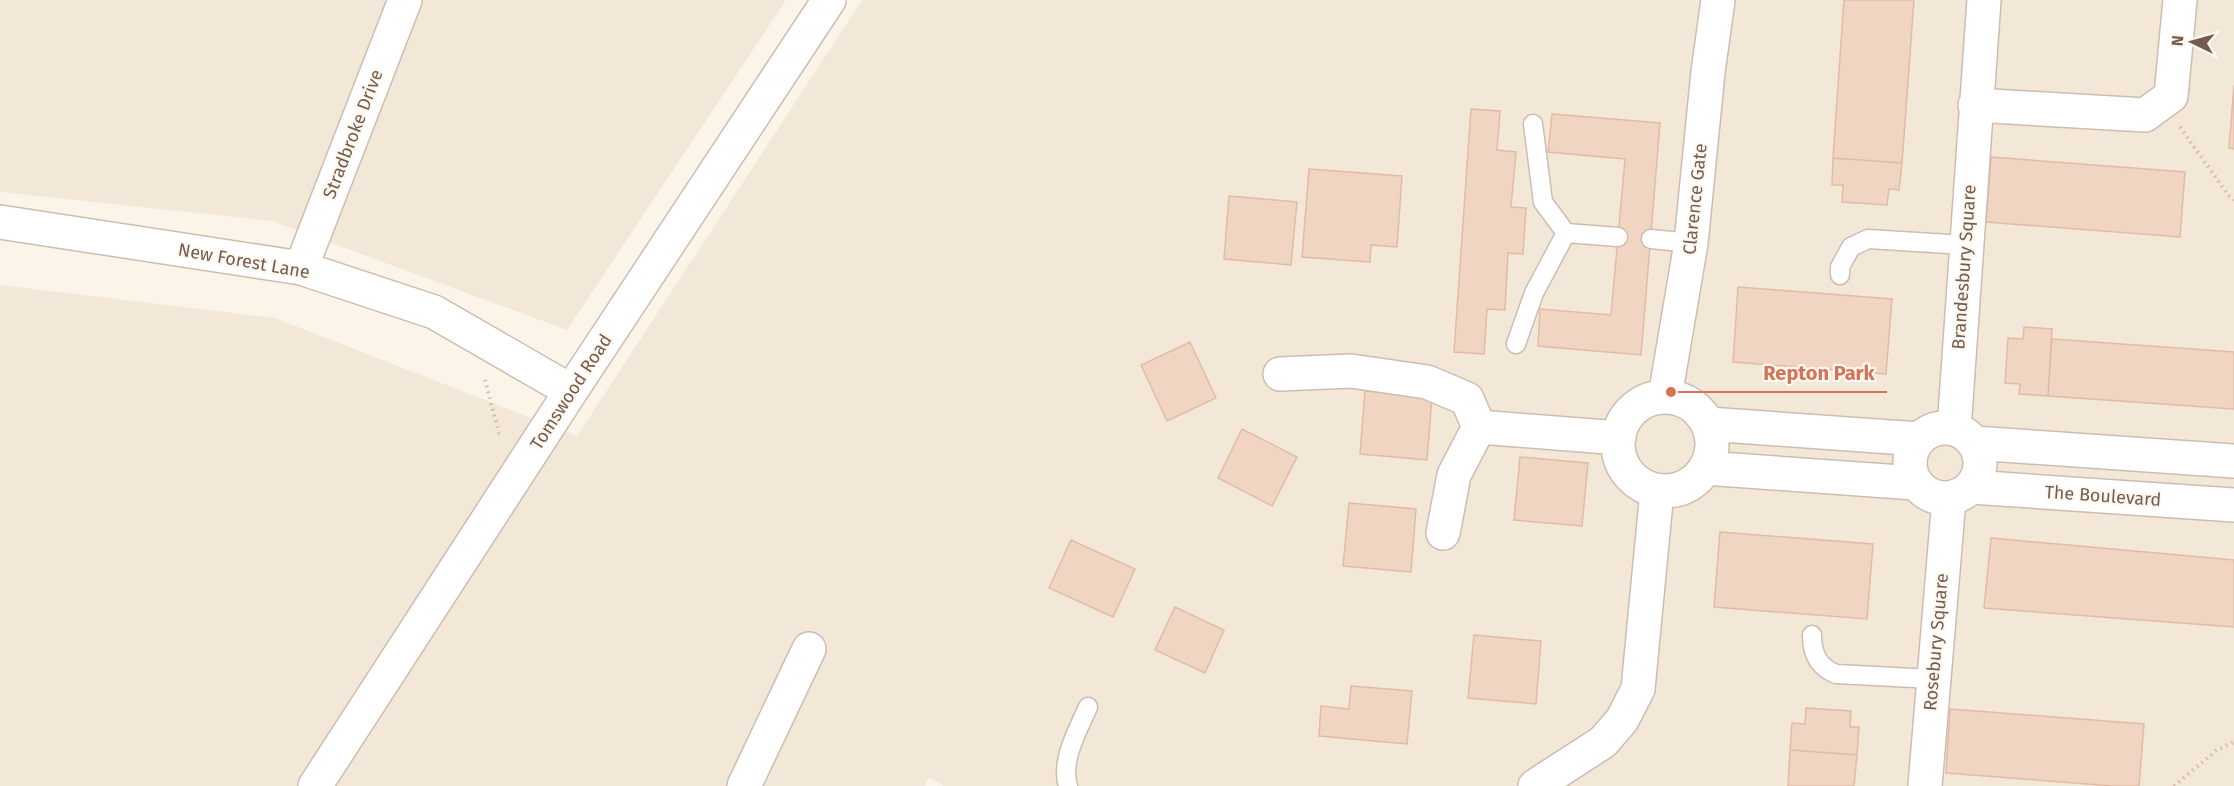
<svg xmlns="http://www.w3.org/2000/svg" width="2234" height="786" viewBox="0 0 2234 786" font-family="'Fira Sans',sans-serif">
<rect width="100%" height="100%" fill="#fbf5e9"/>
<path fill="#f3e7d8" d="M 0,0 L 786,0 L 567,330 L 272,221 L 0,192 Z
M 862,0 L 2234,0 L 2234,786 L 944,786 L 929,777 L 925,786 L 0,786 L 0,285 L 275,318 L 577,436 Z"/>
<path fill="#efd5c2" stroke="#e1bca4" stroke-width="1.5" d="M 1844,0 L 1914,0 L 1902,163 L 1833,158 Z
M 2234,85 L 2234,149 L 2229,148 Z
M 1471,109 L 1500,111 L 1497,150 L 1516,152 L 1511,207 L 1526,208 L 1523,254 L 1508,253 L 1505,310 L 1487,309 L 1484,354 L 1454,352 Z
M 1552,114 L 1660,123 L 1641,355 L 1538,346 L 1540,309 L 1611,315 L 1625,159 L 1548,152 Z
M 1991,157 L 2185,172 L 2180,237 L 1986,222 Z
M 1833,158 L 1902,163 L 1899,190 L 1889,189 L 1887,205 L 1842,202 L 1843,185 L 1832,185 Z
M 1309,169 L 1402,176 L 1397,247 L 1371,245 L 1370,262 L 1302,257 Z
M 1229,196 L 1297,202 L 1291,265 L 1224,259 Z
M 1738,287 L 1892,299 L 1886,374 L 1733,362 Z
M 2024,327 L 2052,329 L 2048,396 L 2019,394 L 2020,384 L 2005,383 L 2008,338 L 2023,339 Z
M 2052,339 L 2234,352 L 2234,409 L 2048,396 Z
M 1190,342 L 1216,398 L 1167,421 L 1141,365 Z
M 1365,391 L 1432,397 L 1427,460 L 1360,454 Z
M 1242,429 L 1297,457 L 1272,506 L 1218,478 Z
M 1520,457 L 1588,463 L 1582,526 L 1514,520 Z
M 1349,503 L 1416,509 L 1411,572 L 1343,566 Z
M 1720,532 L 1873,544 L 1867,619 L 1714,607 Z
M 1991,538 L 2234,560 L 2234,627 L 1984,608 Z
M 1071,540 L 1135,569 L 1113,617 L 1049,588 Z
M 1175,607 L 1224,630 L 1205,673 L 1155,650 Z
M 1474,635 L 1541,641 L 1536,704 L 1468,698 Z
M 1351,686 L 1412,691 L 1407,744 L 1319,736 L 1321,706 L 1349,709 Z
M 1806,708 L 1851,711 L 1850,727 L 1859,727 L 1857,755 L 1790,750 L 1792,723 L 1805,724 Z
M 1950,709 L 2144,724 L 2139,786 L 2113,786 L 1946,773 Z
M 1790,750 L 1857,755 L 1854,786 L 1788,786 Z"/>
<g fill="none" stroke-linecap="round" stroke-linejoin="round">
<g stroke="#cdbdb0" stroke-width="21">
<path id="service" d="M 1566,233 L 1618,237
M 1651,239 L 1691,243
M 1840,275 L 1840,267 L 1851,247 L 1868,239 L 1965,245
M 1516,344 L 1534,293 L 1566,233 L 1543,202 L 1533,124
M 1812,635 C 1812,653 1818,667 1836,674 L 1933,679
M 1068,786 C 1060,761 1078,730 1088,707"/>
</g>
<g stroke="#cdbdb0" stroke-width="36">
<path id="minor" d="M 1975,105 L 2145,115 L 2171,96 L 2180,0
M 301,268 L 405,0
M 1280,374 L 1351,371 L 1427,382 L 1467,399 L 1479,427 L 1454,475 L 1443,533
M1618 444a47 47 0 1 1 94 0a47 47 0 1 1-94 0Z
M 1665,397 L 1691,243 L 1708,72 L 1718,0
M 1708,424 L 1919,439
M 1479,427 L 1619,438
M1910 463a35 35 0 1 1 70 0a35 35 0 1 1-70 0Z
M 1954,429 L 1984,0
M 1974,443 L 2234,461
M 1705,468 L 1915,483
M 1971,487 L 2234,505
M 744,786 L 809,649
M 1535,786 L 1603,742 L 1622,720 L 1638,689 L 1657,491
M 1925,786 L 1949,499"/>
</g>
<g stroke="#cdbdb0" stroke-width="36">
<path id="tertiary" d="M 0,222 L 301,268 L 434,312 L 571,391
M 315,786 L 571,391 L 829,0"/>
</g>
<path stroke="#d5b8a5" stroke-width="4" stroke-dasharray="1.5 4.5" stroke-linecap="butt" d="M 2180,127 L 2228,195 L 2234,200
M 485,380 L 499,433 L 502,435
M 2174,786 L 2217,750 L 2234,742"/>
<use href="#service" stroke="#fff" stroke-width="18"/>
<use href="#minor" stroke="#fff" stroke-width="33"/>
<use href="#tertiary" stroke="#fff" stroke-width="33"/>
</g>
<g text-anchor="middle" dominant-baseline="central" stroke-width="4.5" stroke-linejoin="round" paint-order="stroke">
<g font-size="18" fill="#755c4e" stroke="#fef9f0">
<text transform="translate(353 134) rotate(-69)">Stradbroke Drive</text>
<text transform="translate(1695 199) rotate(-84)">Clarence Gate</text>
<text transform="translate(244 261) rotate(10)">New Forest Lane</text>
<text transform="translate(1964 267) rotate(-86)">Brandesbury Square</text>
<text transform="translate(571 392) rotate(-57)">Tomswood Road</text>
<text transform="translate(2103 496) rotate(4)">The Boulevard</text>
<text transform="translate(1936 642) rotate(-85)">Rosebury Square</text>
</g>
</g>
<path fill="none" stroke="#d47355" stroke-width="2" d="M1671 392L1752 392H1887"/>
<circle fill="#d47355" stroke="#fef9f0" stroke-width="2" cx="1671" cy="392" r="6"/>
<g font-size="20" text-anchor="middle" font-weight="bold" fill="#d47355" stroke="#fef9f0" stroke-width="4.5" stroke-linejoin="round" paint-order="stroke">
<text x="1819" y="380">Repton Park</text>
</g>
<g transform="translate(2192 42) rotate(275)" stroke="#fef9f0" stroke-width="4.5" paint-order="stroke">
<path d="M0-4.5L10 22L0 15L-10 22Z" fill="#755c4e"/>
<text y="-9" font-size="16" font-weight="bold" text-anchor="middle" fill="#755c4e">N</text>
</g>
</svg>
